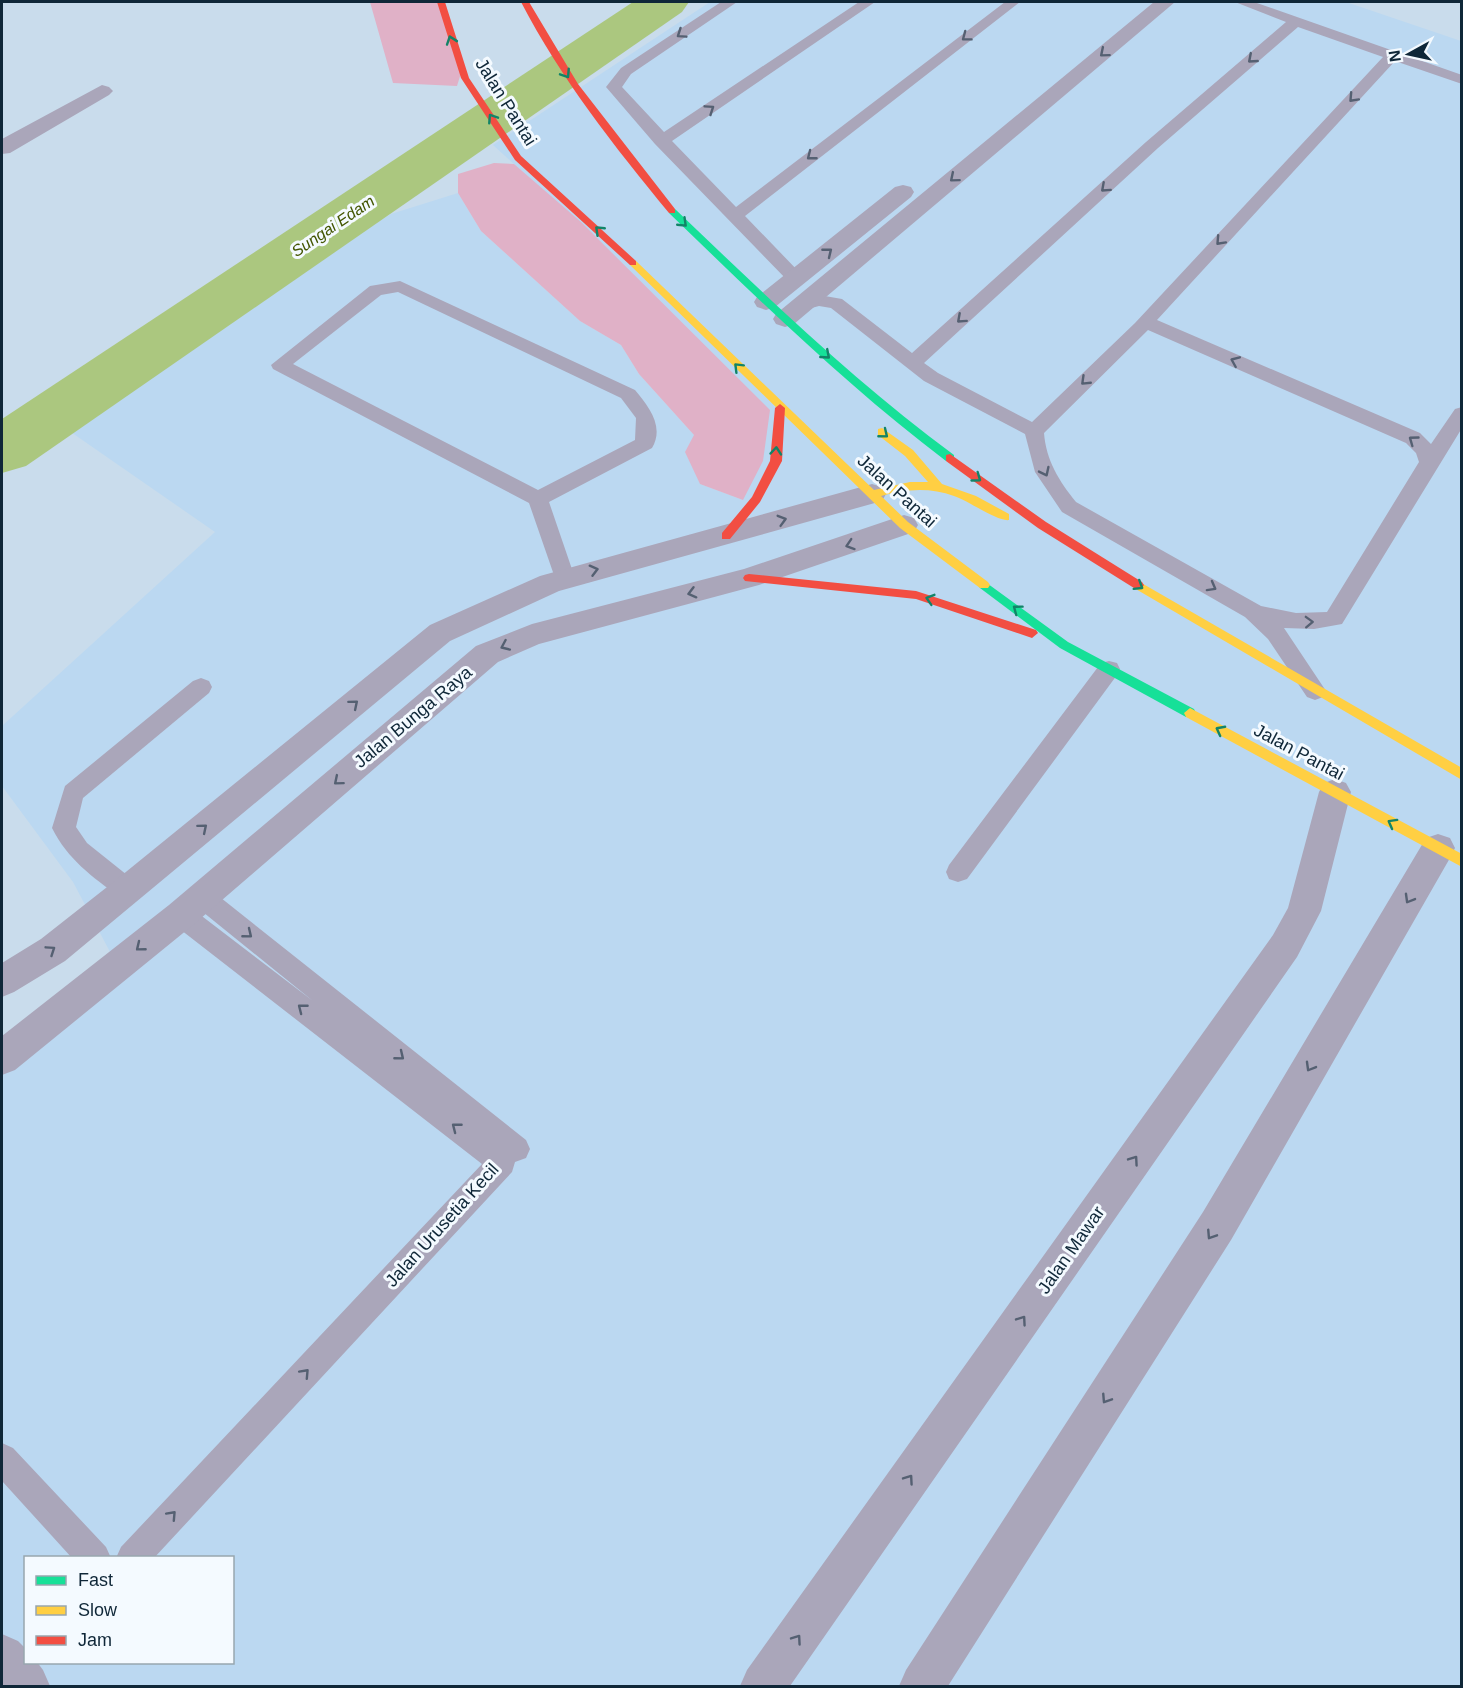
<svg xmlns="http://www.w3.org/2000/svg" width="1463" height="1688" viewBox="0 0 1463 1688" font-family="Arial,sans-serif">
<rect width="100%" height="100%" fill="#c9dcec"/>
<path fill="#bbd8f1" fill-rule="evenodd" d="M 710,2 L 1346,2 L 1461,41 L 1461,1686 L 2,1686 L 2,1053 L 118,967 L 73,882 L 2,786 L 2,726 L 215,532 L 65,428 L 155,357 L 391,214 L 458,193 L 481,231 L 580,321 L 621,345 L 639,374 L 694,435 L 700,484 L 743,500 L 514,164 L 493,145 ZM 26,1558 L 232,1558 L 232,1662 L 26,1662 Z"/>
<path fill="#e0b1c7" d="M 370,2 L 440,2 L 461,73 L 457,86 L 393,83 Z
M 494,163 L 514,164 L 581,222 L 770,410 L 763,461 L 743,500 L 700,484 L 685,452 L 694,435 L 639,374 L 621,345 L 580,321 L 481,231 L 458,193 L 458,174 Z"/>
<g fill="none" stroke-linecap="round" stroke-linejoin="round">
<path fill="#abc77f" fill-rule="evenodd" d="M 633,2 L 689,2 L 682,12 L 26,466 L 2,473 L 2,419 Z"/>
<path fill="#aaa6ba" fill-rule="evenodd" d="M 721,2 L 737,2 L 631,74 L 622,87 L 664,132 L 859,2 L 875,2 L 672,141 L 736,207 L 1005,2 L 1020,2 L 745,216 L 801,274 L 804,278 L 795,283 L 789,282 L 655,144 L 606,87 L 621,68 Z
M 1235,2 L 1254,2 L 1462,75 L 1462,84 L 1395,61 L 1157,320 L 1420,433 L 1431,444 L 1455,409 L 1462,407 L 1462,428 L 1342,624 L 1314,629 L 1284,628 L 1326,691 L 1323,697 L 1315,700 L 1307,697 L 1268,639 L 1245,617 L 1062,512 L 1035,472 L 1025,434 L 924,381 L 831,308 L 819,306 L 804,310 L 795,304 L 798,300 L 819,295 L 842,299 L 912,353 L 1146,142 L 1286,22 ZM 1298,27 L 1383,57 L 1135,323 L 1032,422 L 938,373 L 924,363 L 1158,148 ZM 1148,330 L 1406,443 L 1416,453 L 1419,462 L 1327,612 L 1296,613 L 1261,606 L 1076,502 C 1059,481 1046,460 1044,433 Z
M 400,281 L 635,390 C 648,406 665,426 652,448 L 549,502 L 575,578 L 572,583 L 565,586 L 558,583 L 555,578 L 529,503 L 273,369 L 271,365 L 370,286 ZM 398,292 L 621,398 L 636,418 L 635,440 L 538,490 L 293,364 L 381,295 Z
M 1109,661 L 1117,663 L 1120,669 L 1117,675 L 967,879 L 958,882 L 949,879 L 946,872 L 949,865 L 1101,663 Z
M 201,678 L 209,681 L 212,687 L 209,693 L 83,798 L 76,827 L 87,843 L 137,883 L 140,890 L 137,897 L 128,901 L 119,897 C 92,876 68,860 52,828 L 65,786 L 193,681 Z
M 202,886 L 211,890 L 526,1140 L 530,1149 L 526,1158 L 515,1162 L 512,1172 L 154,1558 L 116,1558 L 121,1547 L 482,1164 L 172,923 L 169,915 L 172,907 L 181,904 L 190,907 L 313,1001 L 193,904 L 190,897 L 193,890 Z
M 2,1443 L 13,1448 L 106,1547 L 111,1558 L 72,1558 L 2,1481 Z"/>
<path fill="#aaa6ba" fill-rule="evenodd" d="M 1154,2 L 1175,2 L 794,324 L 785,327 L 776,324 L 773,319 L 776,314 Z
M 102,85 L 109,87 L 113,91 L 109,95 L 10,153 L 2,154 L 2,139 Z
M 903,185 L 911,187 L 914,192 L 911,197 L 775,307 L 766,310 L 757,307 L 754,302 L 757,297 L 895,187 Z
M 872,484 L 882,487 L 886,494 L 882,501 L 559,591 L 450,641 L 65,961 L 14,992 L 2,997 L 2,963 L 41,939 L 116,880 L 430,625 L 540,576 Z
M 904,515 L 914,518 L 918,525 L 914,532 L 759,585 L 539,644 L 498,662 L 193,925 L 15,1070 L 2,1075 L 2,1036 L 169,905 L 476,646 L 532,624 L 744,569 Z
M 1335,779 L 1346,783 L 1351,792 L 1321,911 L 1297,957 L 790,1686 L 740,1686 L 747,1670 L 1273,935 L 1288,908 L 1319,792 L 1324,783 Z
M 1438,834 L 1450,838 L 1455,848 L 1450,858 L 1231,1240 L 948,1686 L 899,1686 L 906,1670 L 1203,1212 L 1426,838 Z
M 2,1634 L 18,1641 L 26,1649 L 26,1662 L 37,1662 L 43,1670 L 50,1686 L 2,1686 Z"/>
<path fill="#16e098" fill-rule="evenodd" d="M 669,209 L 675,209 C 765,295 854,381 954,455 L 954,461 L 946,461 C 847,386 758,299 669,213 Z
M 984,581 L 1068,642 L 1194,709 L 1196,713 L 1194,717 L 1186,717 L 1060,648 L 980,588 L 978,585 Z"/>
<path fill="#ffcf43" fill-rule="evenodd" d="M 633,260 L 636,261 L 874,490 L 910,482 L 928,482 L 905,456 L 878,435 L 878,429 L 882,428 L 913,450 L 942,484 L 976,496 L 1009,514 L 1009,520 C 998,522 967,500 954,496 C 930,487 905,489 881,496 L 908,522 L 988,582 L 990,585 L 988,588 L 980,588 L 900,528 L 630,265 L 630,261 Z
M 1138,581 L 1462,768 L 1462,780 L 1134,588 L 1132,585 Z
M 1190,708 L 1462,854 L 1462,867 L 1186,717 L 1184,713 Z"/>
<path fill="#f24e42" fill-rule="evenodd" d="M 437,2 L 445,2 L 469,78 L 521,156 L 636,261 L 636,265 L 630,265 L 515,160 L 461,78 Z
M 521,2 L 529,2 L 578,84 L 675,209 L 675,213 L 669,213 C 614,146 561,79 521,2 Z
M 780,404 L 785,408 L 782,461 L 760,502 L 730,539 L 722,539 L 722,533 L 752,497 L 770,461 L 775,408 Z
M 950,454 L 1046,522 L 1142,582 L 1144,585 L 1142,588 L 1134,588 L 1038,528 L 946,461 L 946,455 Z
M 749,574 L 916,591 L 1036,630 L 1038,633 L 1032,638 L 916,599 L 745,581 L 743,578 L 745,575 Z"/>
</g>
<defs><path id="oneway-chevron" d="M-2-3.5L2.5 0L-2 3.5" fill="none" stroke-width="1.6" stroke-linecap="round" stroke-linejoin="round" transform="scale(1.5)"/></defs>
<g stroke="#556072">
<use href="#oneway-chevron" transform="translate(681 34) rotate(146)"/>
<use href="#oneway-chevron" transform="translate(966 37) rotate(143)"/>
<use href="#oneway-chevron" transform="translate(1104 53) rotate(140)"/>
<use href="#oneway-chevron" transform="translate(1252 59) rotate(139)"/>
<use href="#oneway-chevron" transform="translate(1353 98) rotate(133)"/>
<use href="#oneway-chevron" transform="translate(710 109) rotate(-34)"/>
<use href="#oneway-chevron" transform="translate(811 156) rotate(142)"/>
<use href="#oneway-chevron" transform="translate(954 178) rotate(140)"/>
<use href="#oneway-chevron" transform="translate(1105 188) rotate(138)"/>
<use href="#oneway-chevron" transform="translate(1220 241) rotate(133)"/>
<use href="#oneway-chevron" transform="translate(828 252) rotate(-39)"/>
<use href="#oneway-chevron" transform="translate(961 319) rotate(138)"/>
<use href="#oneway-chevron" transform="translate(1235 361) rotate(-157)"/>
<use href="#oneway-chevron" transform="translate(1085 381) rotate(136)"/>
<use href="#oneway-chevron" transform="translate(1413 440) rotate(-144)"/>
<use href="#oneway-chevron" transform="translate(1045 472) rotate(64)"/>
<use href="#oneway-chevron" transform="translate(782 520) rotate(-16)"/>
<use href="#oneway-chevron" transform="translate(850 545) rotate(162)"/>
<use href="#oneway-chevron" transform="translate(594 570) rotate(-15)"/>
<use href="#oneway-chevron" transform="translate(1212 587) rotate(29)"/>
<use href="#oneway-chevron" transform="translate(692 593) rotate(165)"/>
<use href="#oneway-chevron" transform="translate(1309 622) rotate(-2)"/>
<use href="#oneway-chevron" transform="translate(505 646) rotate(156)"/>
<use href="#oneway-chevron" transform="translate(354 704) rotate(-40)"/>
<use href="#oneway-chevron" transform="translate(338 781) rotate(140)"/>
<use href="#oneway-chevron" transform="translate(203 828) rotate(-40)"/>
<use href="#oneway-chevron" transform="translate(1409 899) rotate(120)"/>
<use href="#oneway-chevron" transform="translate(248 934) rotate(39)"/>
<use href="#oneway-chevron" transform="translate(140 947) rotate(141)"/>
<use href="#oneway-chevron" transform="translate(51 950) rotate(-34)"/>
<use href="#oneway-chevron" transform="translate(302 1008) rotate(-142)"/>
<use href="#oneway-chevron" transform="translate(400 1056) rotate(39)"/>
<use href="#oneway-chevron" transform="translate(1310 1067) rotate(120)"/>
<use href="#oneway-chevron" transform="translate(456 1127) rotate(-142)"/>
<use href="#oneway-chevron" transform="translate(1134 1160) rotate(-55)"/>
<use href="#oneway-chevron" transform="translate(1211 1235) rotate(123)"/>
<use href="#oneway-chevron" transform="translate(1022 1320) rotate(-55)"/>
<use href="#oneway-chevron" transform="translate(305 1373) rotate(-47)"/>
<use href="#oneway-chevron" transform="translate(1106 1399) rotate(123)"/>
<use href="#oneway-chevron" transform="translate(909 1479) rotate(-55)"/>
<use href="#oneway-chevron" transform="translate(172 1515) rotate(-47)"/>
<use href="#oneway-chevron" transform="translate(797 1639) rotate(-55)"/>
</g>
<g stroke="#128468">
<use href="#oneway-chevron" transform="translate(451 40) rotate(-109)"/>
<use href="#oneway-chevron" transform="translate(566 74) rotate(57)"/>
<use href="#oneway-chevron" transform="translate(492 118) rotate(-123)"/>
<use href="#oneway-chevron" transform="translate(683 223) rotate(44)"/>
<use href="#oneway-chevron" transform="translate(599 230) rotate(-136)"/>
<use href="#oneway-chevron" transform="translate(826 355) rotate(41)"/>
<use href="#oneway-chevron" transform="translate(738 367) rotate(-135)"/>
<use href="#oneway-chevron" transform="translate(884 434) rotate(39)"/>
<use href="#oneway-chevron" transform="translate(776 451) rotate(-85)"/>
<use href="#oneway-chevron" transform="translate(977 478) rotate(36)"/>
<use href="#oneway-chevron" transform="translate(1139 586) rotate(32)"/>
<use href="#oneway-chevron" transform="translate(930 599) rotate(-163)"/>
<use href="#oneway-chevron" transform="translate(1017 609) rotate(-143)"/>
<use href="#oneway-chevron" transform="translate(1220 730) rotate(-152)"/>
<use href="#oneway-chevron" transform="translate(1392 823) rotate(-151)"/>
</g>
<g text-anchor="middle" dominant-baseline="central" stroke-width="6" stroke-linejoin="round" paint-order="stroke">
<g font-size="16" font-style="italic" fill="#435602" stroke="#f4faff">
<text transform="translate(333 226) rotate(-34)">Sungai Edam</text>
</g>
<g font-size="18" fill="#0f2738" stroke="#f4faff">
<text transform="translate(506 102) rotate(58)">Jalan Pantai</text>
<text transform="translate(897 491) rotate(42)">Jalan Pantai</text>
<text transform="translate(413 717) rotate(-40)">Jalan Bunga Raya</text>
<text transform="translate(1299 752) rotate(28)">Jalan Pantai</text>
<text transform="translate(442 1225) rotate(-48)">Jalan Urusetia Kecil</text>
<text transform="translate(1071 1250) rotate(-55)">Jalan Mawar</text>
</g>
</g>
<rect width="1463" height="1688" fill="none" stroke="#0f2738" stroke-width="6"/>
<rect x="24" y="1556" width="210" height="108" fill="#f4faff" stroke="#98a6af" stroke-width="1.5"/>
<rect x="36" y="1576" width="30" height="9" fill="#16e098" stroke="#98a6af" stroke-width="1.5"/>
<text x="78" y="1586" font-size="18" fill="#0f2738">Fast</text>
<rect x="36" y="1606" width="30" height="9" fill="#ffcf43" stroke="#98a6af" stroke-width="1.5"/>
<text x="78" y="1616" font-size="18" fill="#0f2738">Slow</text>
<rect x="36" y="1636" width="30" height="9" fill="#f24e42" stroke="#98a6af" stroke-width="1.5"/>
<text x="78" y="1646" font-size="18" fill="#0f2738">Jam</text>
<g transform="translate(1409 54) rotate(262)" stroke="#f4faff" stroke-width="4.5" paint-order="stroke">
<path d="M0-4.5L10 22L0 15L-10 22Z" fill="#0f2738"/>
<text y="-9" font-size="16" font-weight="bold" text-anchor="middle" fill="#0f2738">N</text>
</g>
</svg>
